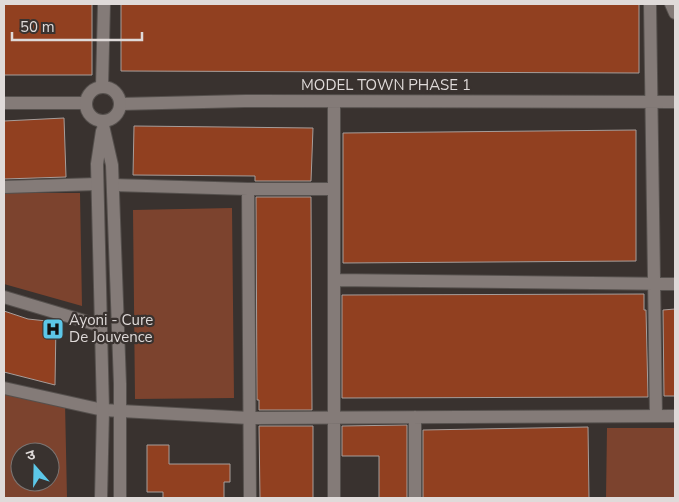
<svg xmlns="http://www.w3.org/2000/svg" width="679" height="502" viewBox="0 0 679 502" font-family="'Nunito Sans','Noto Sans Devanagari',sans-serif">
<rect width="100%" height="100%" fill="#39322f"/>
<path fill="#7c432e" fill-rule="evenodd" d="M 4,193 L 80,193 L 82,306 L 4,284 Z
M 232,208 L 234,398 L 135,399 L 133,210 Z
M 4,392 L 65,403 L 67,498 L 4,498 ZM 20,452 L 50,452 L 50,482 L 20,482 Z
M 607,428 L 675,428 L 675,498 L 606,498 Z"/>
<path fill="#914020" stroke="#a69d9a" d="M 4,4 L 92,4 L 92,75 L 4,75 Z
M 121,4 L 639,4 L 639,73 L 121,71 Z
M 64,118 L 66,177 L 4,179 L 4,121 Z
M 134,126 L 313,128 L 311,181 L 255,181 L 255,176 L 133,175 Z
M 636,130 L 636,261 L 343,263 L 343,133 Z
M 256,197 L 311,197 L 312,410 L 259,410 L 259,400 L 257,400 Z
M 644,294 L 644,310 L 646,310 L 648,397 L 342,398 L 342,295 Z
M 675,309 L 675,396 L 664,396 L 663,310 Z
M 4,311 L 28,319 L 56,322 L 55,385 L 4,372 Z
M 407,425 L 407,498 L 379,498 L 379,456 L 342,456 L 342,426 Z
M 259,426 L 313,426 L 313,498 L 260,498 Z
M 588,427 L 589,498 L 423,498 L 423,430 Z
M 147,445 L 169,445 L 169,464 L 230,464 L 230,482 L 224,482 L 224,498 L 163,498 L 163,492 L 147,492 Z"/>
<g fill="none" stroke-linecap="round" stroke-linejoin="round">
<g stroke="#55504d" stroke-width="14">
<path id="street" d="M 650,4 L 656,416
M 671,4 L 675,13
M 334,102 L 334,498
M 4,103 L 85,103
M 120,104 L 245,101 L 675,102
M 113,185 L 248,189 L 334,189
M 4,187 L 97,184
M 248,189 L 250,498
M 334,280 L 675,284
M 4,297 L 101,326
M 4,388 L 103,410 L 249,418 L 675,416
M 415,498 L 415,417"/>
</g>
<g stroke="#55504d" stroke-width="14">
<path id="secondary" d="M 102,87 L 104,4
M86 104a17 17 0 1 1 34 0a17 17 0 1 1-34 0Z
M 102,121 L 112,165 L 120,384 L 120,498
M 101,498 L 103,410 L 97,164 L 102,131"/>
</g>
<use href="#street" stroke="#847b78" stroke-width="12"/>
<use href="#secondary" stroke="#847b78" stroke-width="12"/>
</g>
<defs>
<g id="hospital-square" transform="scale(1.125)"><rect x="-9" y="-9" width="18" height="18" rx="4" fill="#5cc7e8" stroke="#39322f"/><path d="M-5-5h3v3.5h4V-5h3V5h-3V1.5h-4V5h-3Z" fill="#111"/></g>
</defs>
<g fill-rule="evenodd">
<use href="#hospital-square" x="53" y="329"/>
</g>
<g text-anchor="middle" dominant-baseline="central" stroke-width="4.5" stroke-linejoin="round" paint-order="stroke">
<g font-size="15" fill="#dfdad9" stroke="#39322f">
<text x="386" y="85">MODEL TOWN PHASE 1</text>
</g>
<g font-size="15" fill="#dfdad9" stroke="#39322f" text-anchor="start">
<text x="69" y="320">Ayoni - Cure<tspan x="69" dy="17">De Jouvence</tspan></text>
</g>
</g>
<rect width="679" height="502" fill="none" stroke="#dfdad9" stroke-width="10"/>
<g transform="translate(35 467) rotate(340)"><circle r="24" fill="#39322f" stroke="#7b7573"/>
<path d="M0-4L9 19L0 12L-9 19Z" fill="#5cc7e8"/>
<text y="-8" font-size="14" font-weight="bold" text-anchor="middle" fill="#dfdad9">उ</text>
</g>
<path d="M12 32v8h130v-8" fill="none" stroke="#dfdad9" stroke-width="2.5"/>
<text x="20" y="32" font-size="15" fill="#dfdad9" stroke="#39322f" stroke-width="4" paint-order="stroke">50 m</text>
</svg>
